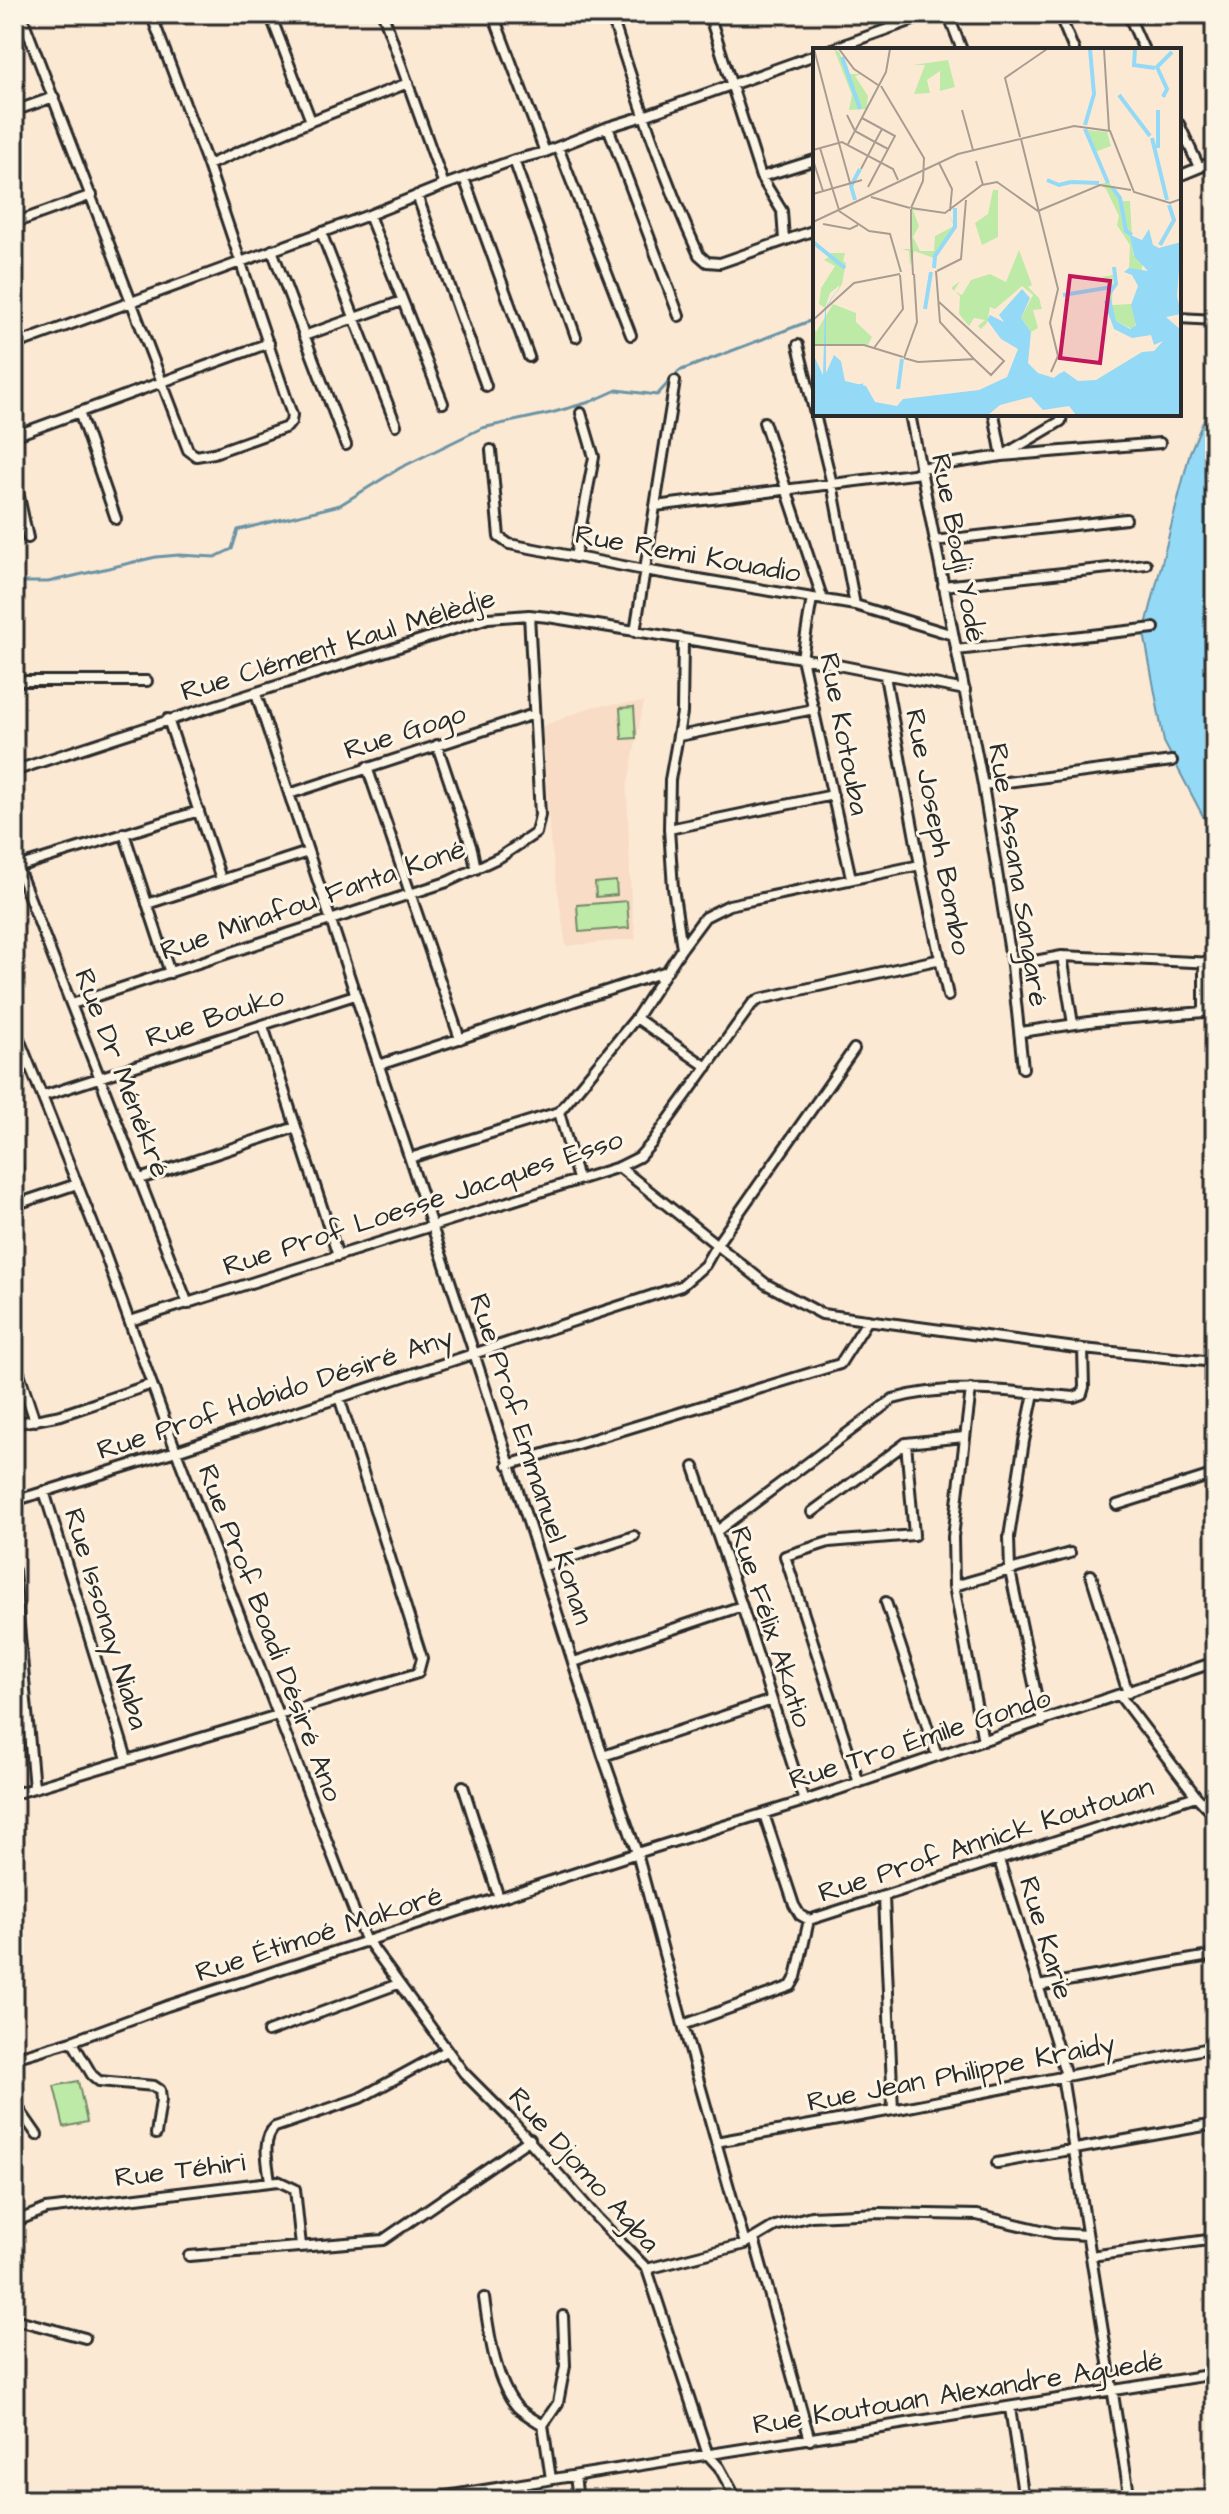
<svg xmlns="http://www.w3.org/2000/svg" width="1229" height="2514" viewBox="0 0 1229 2514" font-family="'Architects Daughter',sans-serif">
<rect width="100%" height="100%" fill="#fce9d4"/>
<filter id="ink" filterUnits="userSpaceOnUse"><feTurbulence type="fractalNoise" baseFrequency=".0125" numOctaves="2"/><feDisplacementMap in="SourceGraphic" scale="16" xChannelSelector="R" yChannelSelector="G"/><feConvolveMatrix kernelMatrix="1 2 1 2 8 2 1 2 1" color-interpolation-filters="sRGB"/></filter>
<g filter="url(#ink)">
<path fill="#f8dcc5" d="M 644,702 L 627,788 L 631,899 L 636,939 L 566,946 L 550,839 L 543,726 L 594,706 Z"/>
<path fill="#beeaa7" stroke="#748a69" stroke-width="2" d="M 634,707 L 636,738 L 622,739 L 620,708 Z
M 616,881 L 617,895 L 596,897 L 595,883 Z
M 627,901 L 629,928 L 579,932 L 577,905 Z
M 78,2081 L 87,2122 L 64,2127 L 54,2086 Z"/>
<path fill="#94d9f6" stroke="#6a93a5" stroke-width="2" d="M 1215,394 L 1215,839 L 1164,742 L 1144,633 L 1190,452 Z"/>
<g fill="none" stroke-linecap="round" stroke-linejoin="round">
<path stroke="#6a93a5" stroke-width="3" d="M 1205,169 L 1215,166
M 14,582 L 48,582 L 156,557 L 179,555 L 215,557 L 232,549 L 238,530 L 340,505 L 400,468 L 482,428 L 551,413 L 590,402 L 617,390 L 657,395 L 679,371 L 815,319"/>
<g stroke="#2b2b2b" stroke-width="14">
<path id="street" d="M 21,14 L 188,450 L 196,456 L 214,453 L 287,427 L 291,422 L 292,415 L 208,165 L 151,14
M 383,14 L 444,185
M 493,14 L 545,152
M 611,14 C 637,96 663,177 699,255 L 707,262 L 720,263 L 815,230
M 709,14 L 761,177 L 782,211 L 784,240
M 948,14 L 962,50
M 1059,14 L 1074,50
M 1128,14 L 1144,50
M 272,20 L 289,14
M 829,50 L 930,14
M 14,111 L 54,97
M 311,121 L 408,83
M 1179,124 L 1199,167
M 608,127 L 679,316
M 558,147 L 631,335
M 514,160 L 576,337
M 208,165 L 311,121 L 270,14
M 1179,176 L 1215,161
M 761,177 L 815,160
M 464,178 L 529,357
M 417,195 L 486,386
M 369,215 L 443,403
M 14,223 L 92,195
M 321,232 L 396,425
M 272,250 L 346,445
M 1179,318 L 1215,320
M 304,336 L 402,301
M 14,345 L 369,215 L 444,185 L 514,160 L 545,152 L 608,127 L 644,116 L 815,55
M 798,345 L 832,484 L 855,605
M 79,412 L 116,519
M 910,414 L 983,785 L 1012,965 L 1023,1068
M 994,414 L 1002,456 L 1061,421 L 1062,414
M 764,422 L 823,600
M 14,436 L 269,343
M 491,450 L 499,537 L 509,544 L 644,570 L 855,605 L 953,635
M 920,468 L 1002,456 L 1160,443
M 14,473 L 28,538
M 655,506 L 921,473
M 934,541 L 1126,519
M 575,557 L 594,457 L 581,413
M 943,586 L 1146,564
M 812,598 L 802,658 L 851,878
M 635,632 L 675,381
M 956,650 L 1154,628
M 885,676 L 920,865 L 948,996
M 14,681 L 147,681
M 256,694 L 474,1353 L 603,1756 L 637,1853 L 683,2025 L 745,2244
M 168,719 L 221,879
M 679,736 L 814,709
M 437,745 L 472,849 L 476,869
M 367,767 L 460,1039
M 14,771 C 171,718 330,670 488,618 L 529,615 L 548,617 L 802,658 L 965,690
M 983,785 L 1172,761
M 289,794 L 534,714
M 669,829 L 833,795
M 124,833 L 170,973
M 14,858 L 188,1304
M 17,867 L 199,811
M 147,904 L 308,852
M 682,948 L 673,888 L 669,829 L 670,780 L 682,713 L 683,640
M 1062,956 L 1073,1024
M 1012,965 L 1062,956 L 1215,963
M 72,1004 L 447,882 L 500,857 L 536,833 L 540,815 L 529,615
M 636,1018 L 707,1067
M 14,1026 L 105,1254 L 176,1451 L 366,1942
M 263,1026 L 338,1256
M 1021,1032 L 1096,1021 L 1204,1012 L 1204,962
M 379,1065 L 667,971
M 43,1096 L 355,995
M 559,1112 L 578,1179
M 410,1158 L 559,1112 L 636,1018 L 682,948 L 705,917 L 729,905 L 920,865
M 14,1159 L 17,1167 L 14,1168
M 619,1167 L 766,1284 L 822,1314 L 1083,1349 L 1215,1362
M 140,1179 L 296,1127
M 14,1205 L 77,1184
M 130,1321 L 619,1167 L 639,1157 L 651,1144 L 752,1004 L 760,999 L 941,959
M 14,1358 L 35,1421
M 971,1389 L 953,1537 L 954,1586 L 983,1741
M 1034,1393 L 1024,1441 L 1009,1537 L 1010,1571 L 1042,1722
M 14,1424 L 61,1415 L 152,1384
M 508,1465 L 840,1364 L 868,1320
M 694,1467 L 742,1606 L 804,1801
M 44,1491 L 127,1759
M 14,1501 L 176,1451 L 681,1286 L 705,1265 L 717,1244 L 854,1049
M 1117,1505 L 1215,1474
M 812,1512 L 906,1443 L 964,1437
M 717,1531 L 893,1399 C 952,1382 1014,1392 1074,1397 L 1082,1394 L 1084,1387 L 1083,1349
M 542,1567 L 634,1536
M 14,1571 L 34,1788
M 1091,1575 L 1128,1693
M 954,1586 L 1070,1553
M 886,1602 L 937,1756
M 574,1662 L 742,1606
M 1120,1696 L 1196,1796 L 1215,1816
M 603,1756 L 772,1700
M 859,1783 L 785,1556 L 829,1542 L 914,1535 L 906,1443
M 463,1786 L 499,1898
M 14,1794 L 418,1673 L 422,1658 L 339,1397
M 764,1814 L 794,1905 L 800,1915 L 809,1920 L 1196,1796
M 999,1860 L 1066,2075
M 884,1897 L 893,2110
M 368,1941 L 464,2073 L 510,2119 L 598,2219 L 647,2269 L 708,2455 L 719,2467 L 737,2500
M 1038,1986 L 1215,1955
M 683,2025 L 791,1986 L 796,1977 L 809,1920
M 268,2032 L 398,1984
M 72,2041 L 92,2075 L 99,2081 L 154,2086 L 160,2090 L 161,2100 L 156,2134
M 14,2058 L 72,2041 L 167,2006 L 637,1853 L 804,1801 L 1215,1662
M 1062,2076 L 1130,2500
M 14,2102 L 37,2135
M 716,2142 L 893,2110 L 1215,2047
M 997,2163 L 1215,2124
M 270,2181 C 268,2164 261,2139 275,2127 L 360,2098 L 446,2051
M 14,2222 L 46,2209 L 278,2181 L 295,2189 L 301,2246
M 754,2239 L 810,2440
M 189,2256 L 383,2240 L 530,2139
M 1091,2256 L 1215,2239
M 647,2269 L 745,2244 L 775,2226 L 811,2216 L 879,2213 L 977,2215 L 1054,2233 L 1086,2235
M 484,2298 C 489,2331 494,2380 517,2407 C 524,2414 535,2420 543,2425
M 14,2319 L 85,2338
M 1010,2408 L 1024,2500
M 575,2476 L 578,2500
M 551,2479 L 543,2425 L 558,2403 L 565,2366 L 563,2316
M 421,2500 L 1215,2374"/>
</g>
<use href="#street" stroke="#fcf5e5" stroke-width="8"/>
</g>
</g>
<g text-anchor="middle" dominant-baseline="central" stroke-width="6" stroke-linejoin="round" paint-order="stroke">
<g font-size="28" fill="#2b2b2b" stroke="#fcf5e5">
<text transform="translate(958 548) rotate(79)">Rue Bodji Yodé</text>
<text transform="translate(688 554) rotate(10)">Rue Remi Kouadio</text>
<text transform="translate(338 645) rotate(-17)">Rue Clément Kaul Mélèdje</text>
<text transform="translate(405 732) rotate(-18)">Rue Gogo</text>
<text transform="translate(844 734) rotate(79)">Rue Kotouba</text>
<text transform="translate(938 832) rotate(79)">Rue Joseph Bombo</text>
<text transform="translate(1018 875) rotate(81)">Rue Assana Sangaré</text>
<text transform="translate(313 900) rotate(-19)">Rue Minafou Fanta Koné</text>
<text transform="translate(215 1017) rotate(-18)">Rue Bouko</text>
<text transform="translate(122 1073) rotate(69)">Rue Dr Ménékré</text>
<text transform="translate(423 1203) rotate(-18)">Rue Prof Loesse Jacques Esso</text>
<text transform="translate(275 1394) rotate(-18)">Rue Prof Hobido Désiré Any</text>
<text transform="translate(531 1459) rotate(72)">Rue Prof Emmanuel Konan</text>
<text transform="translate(106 1619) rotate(73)">Rue Issonay Niaba</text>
<text transform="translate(771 1627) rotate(72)">Rue Félix Akatio</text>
<text transform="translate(270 1633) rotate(69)">Rue Prof Boadi Désiré Ano</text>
<text transform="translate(920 1739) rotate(-18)">Rue Tro Émile Gondo</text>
<text transform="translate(986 1840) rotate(-18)">Rue Prof Annick Koutouan</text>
<text transform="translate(319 1934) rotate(-18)">Rue Étimoé Makoré</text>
<text transform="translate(1046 1938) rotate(73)">Rue Karie</text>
<text transform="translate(961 2073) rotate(-11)">Rue Jean Philippe Kraidy</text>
<text transform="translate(180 2170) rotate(-7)">Rue Téhiri</text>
<text transform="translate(584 2170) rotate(48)">Rue Djomo Agba</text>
<text transform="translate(958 2393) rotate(-9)">Rue Koutouan Alexandre Aguedé</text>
</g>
</g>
<g transform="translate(813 48)">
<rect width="368" height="368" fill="#fce9d4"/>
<path d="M 21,1 L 26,4 L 36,26 L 49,26 L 42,28 L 55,48 L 53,61 L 36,62 L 39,47 ZM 135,12 L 142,39 L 127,43 L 127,23 L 114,32 L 117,45 L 101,46 L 112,17 L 100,17 ZM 274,82 L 294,84 L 298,98 L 282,104 ZM 296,134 L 308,153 L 317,153 L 320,207 L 332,216 L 334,219 L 336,224 L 330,215 L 328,224 L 316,220 L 317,197 L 304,177 L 306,168 L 293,141 L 286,136 ZM 180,142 L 185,142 L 185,189 L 169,197 L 162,175 L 175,166 ZM 99,161 L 117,166 L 100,162 L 106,178 L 100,189 L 107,203 L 121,203 L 122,188 L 141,178 L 135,165 L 142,178 L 121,210 L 101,203 L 97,218 L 96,203 L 89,201 L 97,201 ZM 0,193 L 16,205 L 32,205 L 30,213 L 26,210 L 33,215 L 29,236 L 23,246 L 27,237 L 17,245 L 12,260 L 6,256 L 8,240 L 22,218 L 11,212 L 19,207 ZM 206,202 L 219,237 L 215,239 L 226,250 L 229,261 L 220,262 L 225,280 L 218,284 L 208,270 L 220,247 L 209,238 L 182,261 L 177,259 L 174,275 L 168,281 L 165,278 L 172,272 L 161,270 L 156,278 L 146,266 L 147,248 L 138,240 L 147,233 L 141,243 L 149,247 L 158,232 L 177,226 L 193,234 ZM 300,227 L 299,257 L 319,256 L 324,274 L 319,281 L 303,273 L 296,258 L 297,232 L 288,229 ZM 20,256 L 43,265 L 43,274 L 59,289 L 55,297 L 0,296 L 0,277 L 3,284 Z" fill="#beeaa7"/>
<path d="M 336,181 L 340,197 L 346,200 L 368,194 L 364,248 L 368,266 L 353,269 L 368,282 L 368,367 L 263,367 L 256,358 L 230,362 L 218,349 L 187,357 L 175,367 L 0,367 L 0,306 L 10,327 L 12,260 L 28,236 L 33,214 L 28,236 L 13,260 L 13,325 L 21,307 L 28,313 L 32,333 L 53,338 L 62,354 L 84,358 L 90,351 L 166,342 L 194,329 L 205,301 L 188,291 L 174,272 L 177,267 L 191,274 L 186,267 L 209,241 L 217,250 L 208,270 L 218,284 L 215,315 L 225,325 L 241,330 L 251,323 L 265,333 L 283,332 L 329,304 L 341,303 L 350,293 L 341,297 L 338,287 L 319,290 L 301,281 L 291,254 L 297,247 L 303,273 L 317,281 L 323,277 L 318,257 L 325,238 L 319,227 L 311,224 L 316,220 L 335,223 L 321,208 L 317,187 L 329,192 Z" fill="#94d9f6"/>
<path fill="none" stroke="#94d9f6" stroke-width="4" d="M 322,1 L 321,17 L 342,20M 29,9 L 47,61M 306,47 L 337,88M 350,49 L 354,41 L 344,19 L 359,4M 272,77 L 281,46 L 277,1M 272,81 L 295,135M 339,90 L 354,152M 345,100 L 345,62M 234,132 L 246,137 L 258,134M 258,134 L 286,135M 299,139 L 307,150 L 313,183 L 319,187M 42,152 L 38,138 L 47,121M 0,194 L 32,220M 347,197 L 361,172 L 356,157M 121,220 L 122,208 L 142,179 L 142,160M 250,247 L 299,239M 295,247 L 303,236 L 301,219M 112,261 L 118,224M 85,341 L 89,311M 0,352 L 48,338 L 47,350 L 67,367M 9,352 L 57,363M 88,367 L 182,351 L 236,336 L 249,326"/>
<path fill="none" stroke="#a89d90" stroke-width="2" d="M 1,1 L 19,70M 26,1 L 41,21 L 65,37M 291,1 L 296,82M 68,38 L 111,110 L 110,133 L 98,160M 54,60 L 73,24 L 77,1M 149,62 L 160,102M 34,67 L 42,83 L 35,96M 19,70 L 37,135M 49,70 L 82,88 L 55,139M 69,81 L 62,94 L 75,101M 207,89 L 192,30 L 234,1M 208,91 L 245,241 L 237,275 L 245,308 L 238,324M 7,100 L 26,162M 0,102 L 29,94 L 80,121 L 85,132M 0,112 L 10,143M 163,113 L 170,137M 126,115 L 139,141 L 137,163M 48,121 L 62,94 L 42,83 L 54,60M 0,146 L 49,132M 58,149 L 97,160M 98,160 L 132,165 L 169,137 L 184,134 L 225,163 L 287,137 L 318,142M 98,161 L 98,190M 26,163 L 56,183 L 77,186 L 88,224M 0,174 L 145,106 L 261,78 L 297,83 L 321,144 L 357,155 L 368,151M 10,176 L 37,181 L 45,177M 98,189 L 100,227M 124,223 L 148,211 L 153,152M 101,226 L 104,274 L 91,310 L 104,274M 126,254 L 191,313 L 178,327 L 161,311M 0,272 L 41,235 L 87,226M 0,297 L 51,297 L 90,309M 61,300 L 90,261 L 87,227M 91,310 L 105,314 L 161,311 L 127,274 L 123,223"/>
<path fill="#c2185b" fill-opacity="0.15" stroke="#c2185b" stroke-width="4" d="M 257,228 L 297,233 L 287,315 L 247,310 Z"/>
<rect width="368" height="368" fill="none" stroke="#2b2b2b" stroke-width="4"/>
</g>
<rect width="1229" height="2514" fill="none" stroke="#fcf5e5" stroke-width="48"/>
<rect x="24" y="24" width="1181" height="2466" fill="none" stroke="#2b2b2b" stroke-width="3" filter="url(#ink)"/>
</svg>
